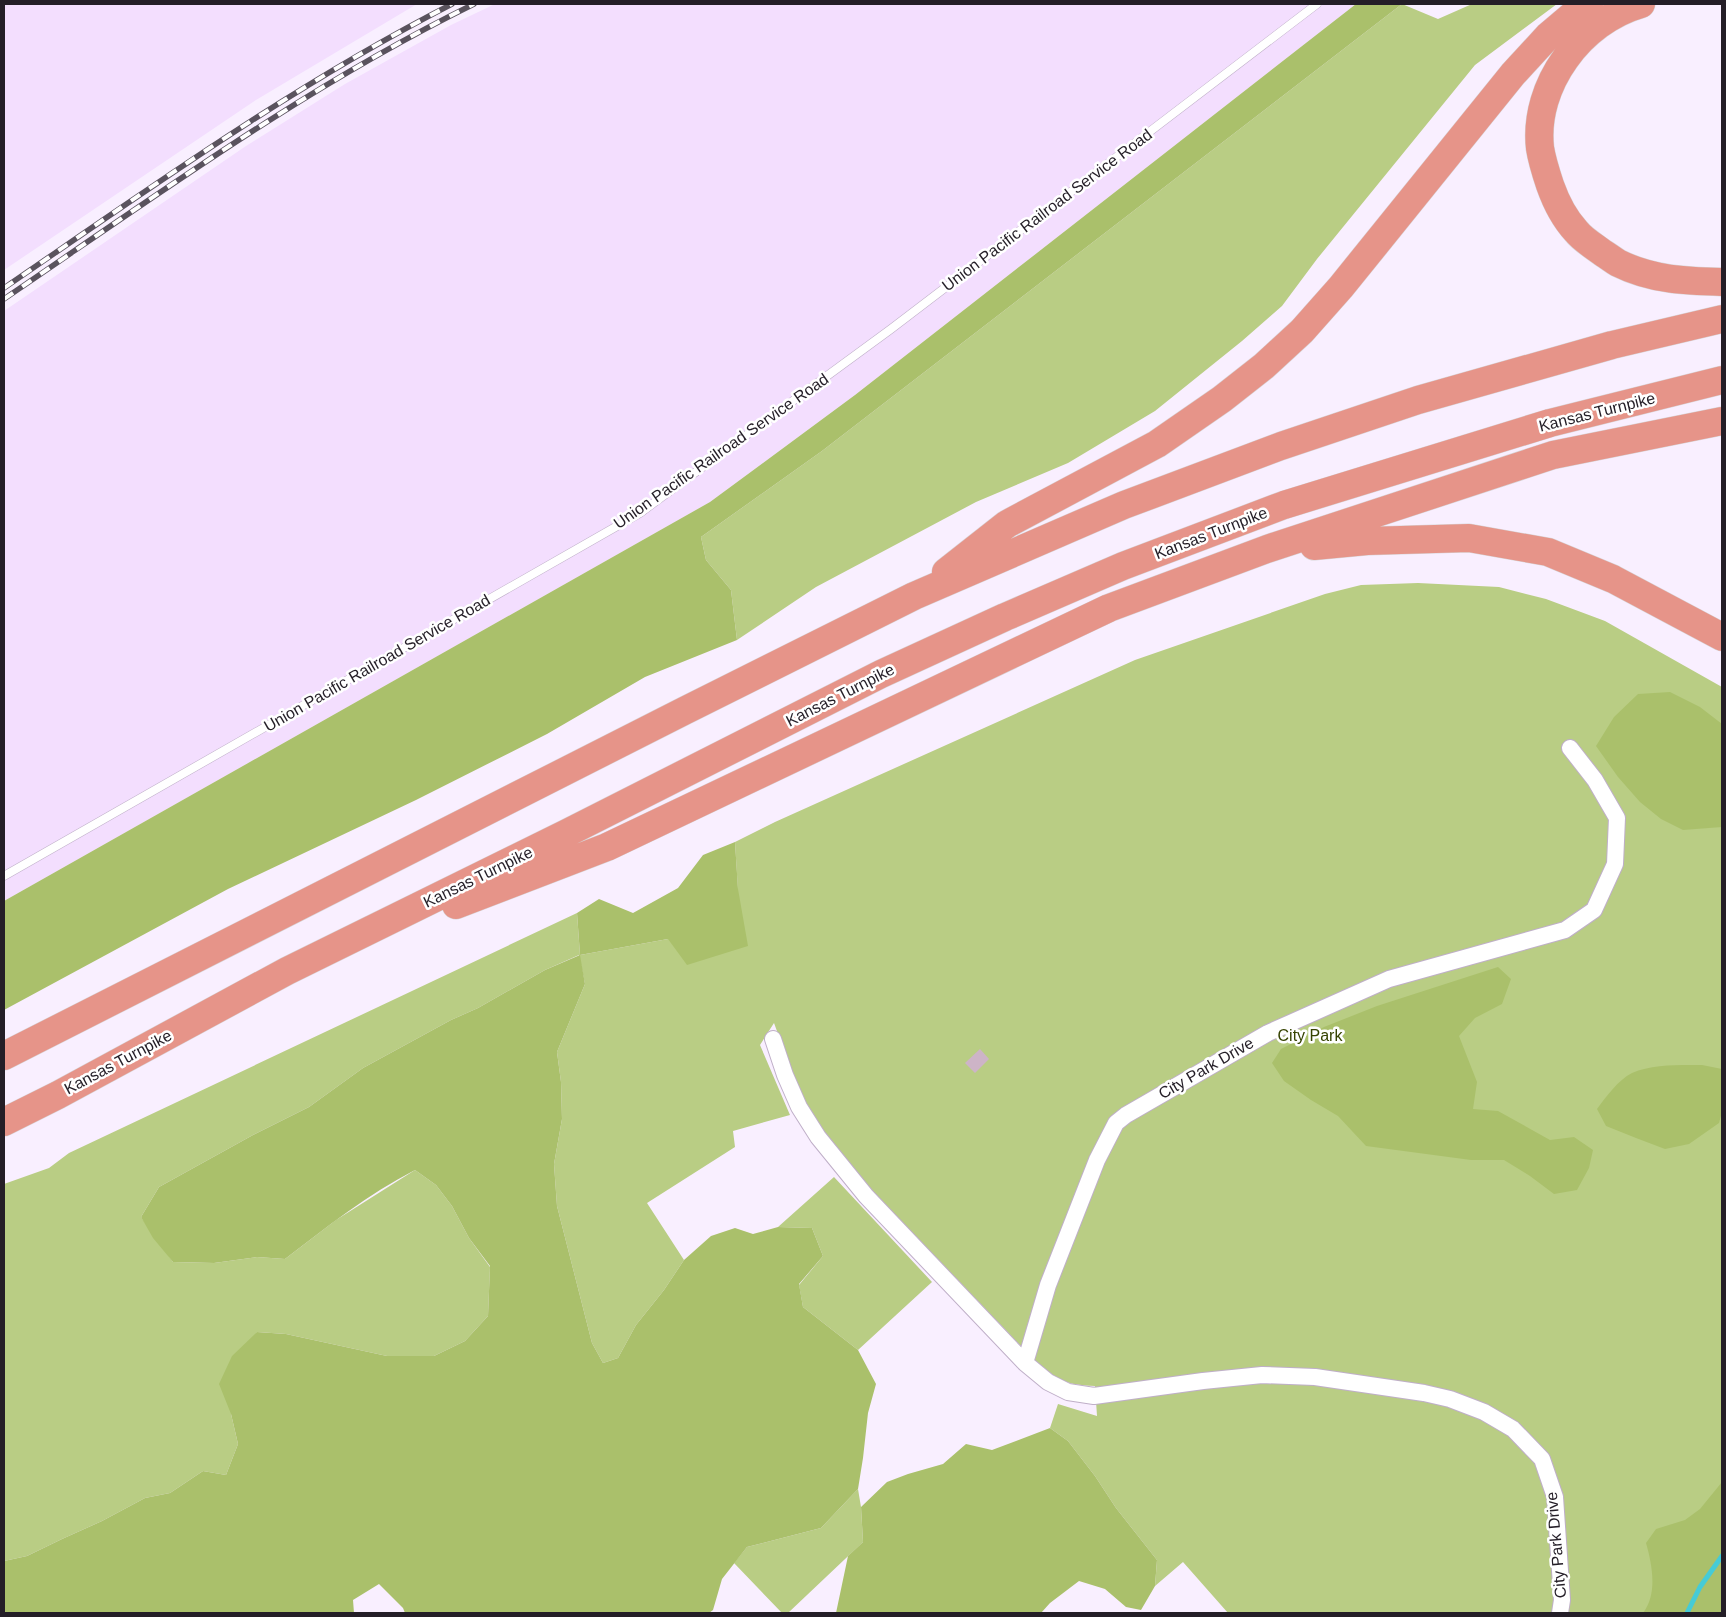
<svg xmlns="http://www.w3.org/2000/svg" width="1726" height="1617" viewBox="0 0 1726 1617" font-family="Arial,sans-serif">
<rect width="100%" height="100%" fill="#f9efff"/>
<path fill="#f3defe" d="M 4,4 L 417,4 L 256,100 L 4,270 Z
M 495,4 L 1356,4 L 855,395 L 710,502 L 4,901 L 4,311 L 246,146 L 345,84 L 451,25 Z"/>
<path fill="#b9cd84" d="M 1402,4 L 1438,19 L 1472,4 L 1557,4 L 1475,65 L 1317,259 L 1282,306 L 1242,341 L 1155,411 L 1068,463 L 976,502 L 816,587 L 737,640 L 731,590 L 706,560 L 701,537 L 822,451 Z
M 1418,583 L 1499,587 L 1546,599 L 1605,621 L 1722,687 L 1722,1613 L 1228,1613 L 1183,1562 L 1155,1586 L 1157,1560 L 1116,1508 L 1095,1476 L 1068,1441 L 1050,1428 L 1058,1404 L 1097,1416 L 1095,1386 C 1067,1385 1061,1381 1039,1365 L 861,1179 L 823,1130 L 799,1091 L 774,1023 L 760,1045 L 790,1115 L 733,1131 L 735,1147 L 647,1203 L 684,1260 L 664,1290 L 636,1325 L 618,1358 L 603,1363 L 592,1343 L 557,1206 L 554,1164 L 562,1119 L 561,1082 L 557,1052 L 585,984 L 579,955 L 545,970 L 478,1008 L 451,1020 L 363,1068 L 309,1107 L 253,1135 L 159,1187 L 141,1217 L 173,1262 L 214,1263 L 257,1257 L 285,1259 L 336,1220 L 415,1170 L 436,1185 L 452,1206 L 469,1238 L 490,1267 L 488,1316 L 465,1341 L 434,1356 L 387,1356 L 286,1334 L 257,1332 L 231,1414 L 238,1444 L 226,1475 L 203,1471 L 170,1493 L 145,1498 L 102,1521 L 62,1539 L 27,1556 L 4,1561 L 4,1184 L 49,1168 L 69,1153 L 577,913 L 580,955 L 668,939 L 738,891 L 735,842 L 775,822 L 1135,660 L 1325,594 L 1361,585 Z
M 834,1177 L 932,1282 L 858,1350 L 803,1307 L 799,1285 L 823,1256 L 812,1228 L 778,1227 Z
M 858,1489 L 861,1507 L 863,1542 L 788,1613 L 782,1613 L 734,1563 L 747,1547 L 821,1528 Z"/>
<path fill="#aac06b" d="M 1356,4 L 1402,4 L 822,451 L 701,537 L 706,560 L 731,590 L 737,640 L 645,677 L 547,734 L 416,800 L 228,889 L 4,1010 L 4,901 L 710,502 L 855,395 Z
M 1670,692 L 1700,707 L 1722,724 L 1722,827 L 1683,830 L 1661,819 L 1640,802 L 1618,777 L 1596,746 L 1614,717 L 1638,694 Z
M 735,842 L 738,889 L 748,946 L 687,965 L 668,939 L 580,955 L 585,984 L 557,1052 L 561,1082 L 562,1119 L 554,1164 L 557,1206 L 592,1343 L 603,1363 L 618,1358 L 636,1325 L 664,1290 L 684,1260 L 711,1236 L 735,1228 L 753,1234 L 778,1227 L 812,1228 L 823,1256 L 799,1284 L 803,1307 L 858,1350 L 876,1384 L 868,1413 L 863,1458 L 858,1489 L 821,1528 L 747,1547 L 722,1579 L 713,1610 L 709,1613 L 405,1613 L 403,1608 L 379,1584 L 353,1600 L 354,1613 L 4,1613 L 4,1561 L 27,1556 L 62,1539 L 102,1521 L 145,1498 L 170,1493 L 203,1471 L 226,1475 L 238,1444 L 231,1414 L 219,1384 L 232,1356 L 257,1332 L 286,1334 L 387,1356 L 434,1356 L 465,1341 L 488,1316 L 490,1266 L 469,1238 L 452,1206 L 436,1185 L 415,1170 C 368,1194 327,1227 285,1259 L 257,1257 L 214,1263 L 173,1262 L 153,1238 L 141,1217 L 159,1187 L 253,1135 L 309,1107 L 363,1068 L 451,1020 L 478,1008 L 545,970 L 580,955 L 577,913 L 599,899 L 633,913 L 678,888 L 703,855 Z
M 1498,967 L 1511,979 L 1502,1004 L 1475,1018 L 1459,1036 L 1477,1082 L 1473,1109 L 1498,1111 L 1550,1140 L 1574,1137 L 1593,1150 L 1589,1168 L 1577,1190 L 1554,1194 L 1530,1176 L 1504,1160 L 1471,1160 L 1366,1146 L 1338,1116 L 1311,1100 L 1284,1081 L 1272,1063 L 1281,1049 L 1324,1027 L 1377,1006 Z
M 1702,1065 L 1722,1069 L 1722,1112 L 1719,1123 L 1689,1144 L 1665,1149 L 1636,1138 L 1606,1126 L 1597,1109 C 1606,1097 1618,1080 1632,1073 C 1652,1064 1680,1065 1702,1065 Z
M 1050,1428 L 1068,1441 L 1095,1476 L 1116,1508 L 1157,1560 L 1155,1586 L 1141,1610 L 1126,1607 L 1105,1589 L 1079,1581 L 1050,1603 L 1041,1613 L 836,1613 L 848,1556 L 863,1542 L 861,1507 L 887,1482 L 908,1474 L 943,1464 L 966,1444 L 992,1450 Z
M 1722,1482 L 1722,1613 L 1643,1613 C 1658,1594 1652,1564 1646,1543 L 1656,1529 L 1685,1520 L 1700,1509 Z"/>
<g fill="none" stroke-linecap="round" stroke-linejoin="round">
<path stroke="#46cbd6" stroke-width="5" d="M 1687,1613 L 1700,1587 L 1722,1556"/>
</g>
<path fill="#cdb4c7" d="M 980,1049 L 989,1059 L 975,1073 L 965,1063 Z"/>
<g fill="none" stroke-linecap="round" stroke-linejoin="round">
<g stroke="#bfafc8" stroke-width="9">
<path id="lane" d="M 4,876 L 640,513 L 891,329 L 1317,4"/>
</g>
<g stroke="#bfafc8" stroke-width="18">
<path id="street" d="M 773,1039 L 785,1075 L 799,1107 L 818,1137 L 866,1196 L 1025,1363 L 1048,1382 L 1068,1392 L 1094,1396 L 1203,1381 L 1262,1375 L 1315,1377 L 1424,1393 L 1450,1399 L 1484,1412 L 1513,1429 L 1542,1459 L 1555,1497 L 1562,1600 L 1560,1613
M 1025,1363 L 1048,1285 L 1097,1160 L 1116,1123 L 1126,1115 L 1268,1033 L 1389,979 L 1565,930 L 1594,910 L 1615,864 L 1617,818 L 1595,780 L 1570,748"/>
</g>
<g stroke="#d8d6d8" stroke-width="29">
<path id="highway" d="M 1641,4 C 1581,21 1533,85 1540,148 C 1542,161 1546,173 1550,185 C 1556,202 1564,218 1576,231 C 1583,240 1594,246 1603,253 C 1608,256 1613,260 1618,263 C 1652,280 1686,281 1722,282
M 1314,546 L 1367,541 L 1469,538 L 1548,552 L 1613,579 L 1722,637
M 946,572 L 1007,524 L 1157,444 L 1222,399 L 1264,366 L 1302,331 L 1341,287 L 1513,74 L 1548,36 L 1581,8 L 1589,4
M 456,905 L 607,847 L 1109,608 L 1267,549 L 1553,455 L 1722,421
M 4,1056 L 684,711 L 914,596 L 1124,505 L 1281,446 L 1418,400 L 1612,345 L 1722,319
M 4,1122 L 58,1095 L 287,971 L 567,833 L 881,674 L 1005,617 L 1123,566 L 1284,505 L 1550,423 L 1722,380"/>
</g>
<use href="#lane" stroke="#fff" stroke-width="8"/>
<use href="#street" stroke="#fff" stroke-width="16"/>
<use href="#highway" stroke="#e69489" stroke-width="28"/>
<g stroke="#5a535e" stroke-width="5.5">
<path id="rail" d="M 4,288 C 150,188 294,85 452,4
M 4,299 C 157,195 307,86 474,4"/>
</g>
<use href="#rail" stroke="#fff" stroke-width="4" stroke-dasharray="11" stroke-linecap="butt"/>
</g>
<g text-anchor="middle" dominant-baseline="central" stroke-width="5" stroke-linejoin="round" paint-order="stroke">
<g font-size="16" fill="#241e27" stroke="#fff">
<text transform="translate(1047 210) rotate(-37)">Union Pacific Railroad Service Road</text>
<text transform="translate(1597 412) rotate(-14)">Kansas Turnpike</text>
<text transform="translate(721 451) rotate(-35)">Union Pacific Railroad Service Road</text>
<text transform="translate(1211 533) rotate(-21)">Kansas Turnpike</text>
<text transform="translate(377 663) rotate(-30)">Union Pacific Railroad Service Road</text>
<text transform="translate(840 695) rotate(-27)">Kansas Turnpike</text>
<text transform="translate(478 877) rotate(-26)">Kansas Turnpike</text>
<text transform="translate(118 1062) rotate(-28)">Kansas Turnpike</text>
<text transform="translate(1206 1068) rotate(-30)">City Park Drive</text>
<text transform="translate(1556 1545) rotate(-95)">City Park Drive</text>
</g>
<g font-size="16" fill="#354200" stroke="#fff">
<text x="1310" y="1035">City Park</text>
</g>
</g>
<rect width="1726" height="1617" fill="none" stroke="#241e27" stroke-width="10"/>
</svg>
